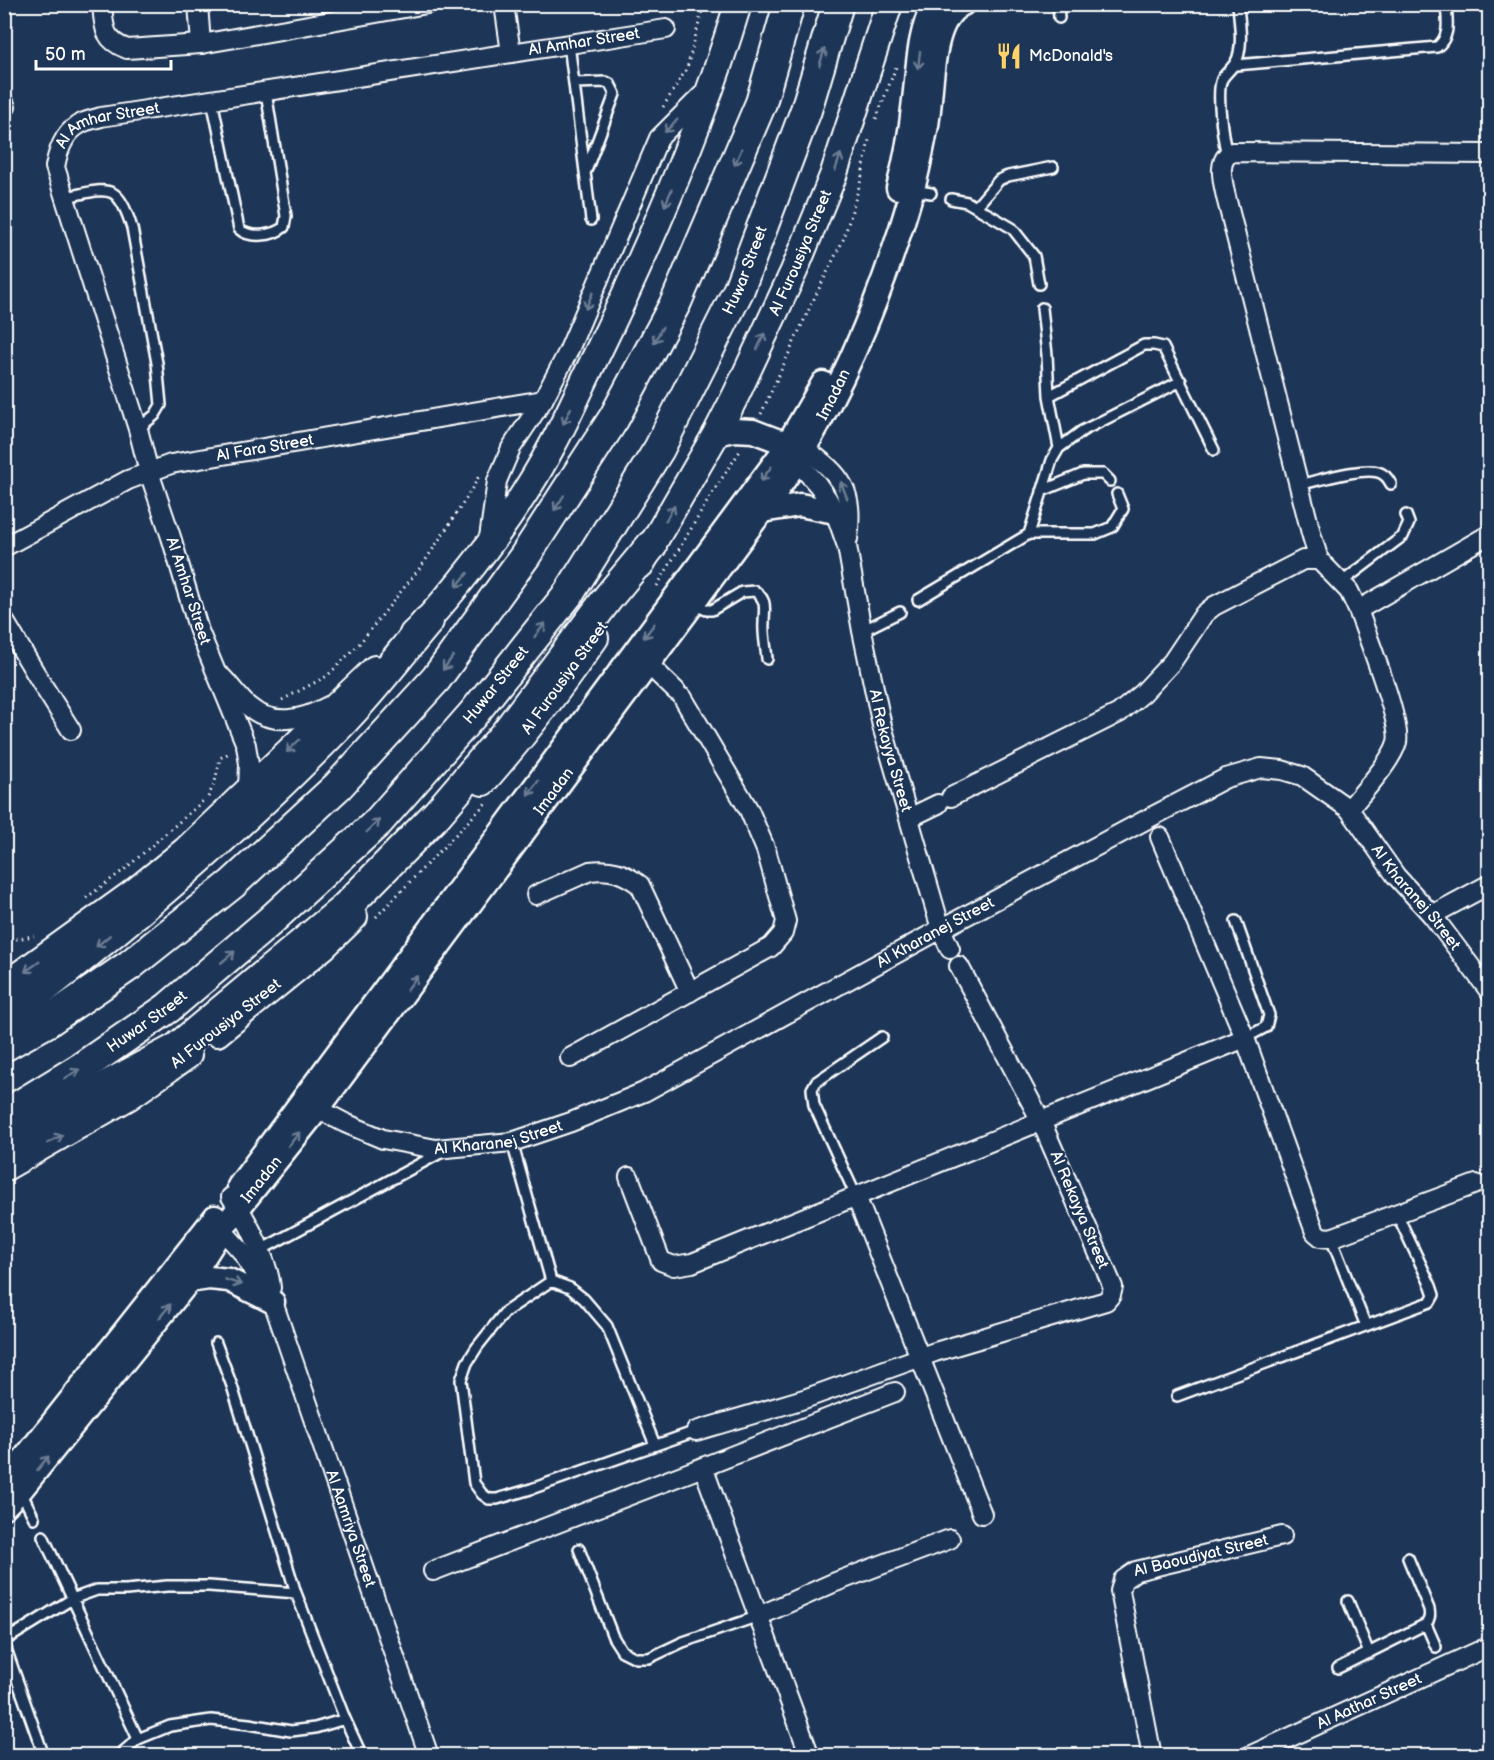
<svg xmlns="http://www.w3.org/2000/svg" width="1494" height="1760" viewBox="0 0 1494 1760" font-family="'Balsamiq Sans',sans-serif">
<rect width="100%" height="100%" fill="#1d3557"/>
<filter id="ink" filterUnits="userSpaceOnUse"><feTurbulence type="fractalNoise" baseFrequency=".0167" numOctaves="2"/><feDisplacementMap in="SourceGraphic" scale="12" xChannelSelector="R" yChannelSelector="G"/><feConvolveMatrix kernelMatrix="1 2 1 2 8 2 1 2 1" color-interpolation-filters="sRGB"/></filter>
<g filter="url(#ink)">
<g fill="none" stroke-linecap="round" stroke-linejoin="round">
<g stroke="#fff" stroke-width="14">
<path id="service" d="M 1058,4 L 1059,18
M 569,44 L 591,220
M 1236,65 L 1437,47 C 1451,36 1447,21 1446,4
M 574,83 L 606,82 L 610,84 L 615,94 L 586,171
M 212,100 L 239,229 C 250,239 273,236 284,227 L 286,216 L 266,92
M 1227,155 C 1223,140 1216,92 1222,79 C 1227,71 1235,67 1238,57 C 1243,40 1239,21 1238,4
M 913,190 L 931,193
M 65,197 C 108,189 117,180 132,228 L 157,363 L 161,405 L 155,415 L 138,429
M 951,199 L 967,202 L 1012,228 L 1034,256 L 1039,284
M 976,207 L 999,180 L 1008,176 L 1053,167
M 1042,308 L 1047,355 L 1049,396 L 1059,448
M 1049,396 L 1144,345 L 1154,345 L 1163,347 L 1214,450
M 1298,485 C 1317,481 1361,467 1378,472 C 1385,474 1388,478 1391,484
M 1042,491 L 1083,474 L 1103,474 L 1110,481
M 1029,534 L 1095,534 L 1112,527 L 1123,509 L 1117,494
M 1342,582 L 1403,536 L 1409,523 L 1406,515
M 918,600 L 1029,534 L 1052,460 L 1059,448 L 1082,431 L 1181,381
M 693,604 L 706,610 L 712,610 L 742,592 L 755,591 C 768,601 764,608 764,623 C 763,634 766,647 767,659
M 862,631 L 900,612
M 1236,921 L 1269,1015 L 1266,1027 L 1245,1038
M 512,1142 L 551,1281 L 570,1288 L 584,1299 L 607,1326 L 655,1445
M 856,1196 L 814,1105 L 812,1089 L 816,1082 L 882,1037
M 1331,1238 L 1366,1326
M 259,1251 L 442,1152
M 551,1281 L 505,1312 L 477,1347 L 467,1363 L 461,1380 L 474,1483 L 482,1494 L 489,1499 L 497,1499 L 531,1489 L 696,1431
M 216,1343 L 232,1386 L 296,1593 L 345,1719 L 362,1756
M 1177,1396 L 1430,1302 L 1434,1295 L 1431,1286 L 1397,1214
M 21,1492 L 34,1518
M 43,1536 L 138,1739
M 579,1549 L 613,1637 L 622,1651 L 636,1658 L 649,1658 L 683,1642 L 759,1616
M 1348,1601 L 1369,1653
M 1426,1624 L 1436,1647
M 4,1641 L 72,1599 L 97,1590 L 126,1590 L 167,1586 L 209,1586 L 296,1593
M 4,1643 L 44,1756
M 1338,1668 L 1426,1624 C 1430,1619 1430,1615 1429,1609 L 1408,1558
M 118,1756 L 138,1739 L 170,1726 L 211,1720 L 249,1724 L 291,1731 L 315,1728 L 345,1719"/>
</g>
<g stroke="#fff" stroke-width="22">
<g id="minor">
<path d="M 102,4 C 104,27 103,40 127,49 L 201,44 L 427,4"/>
<path d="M 198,4 L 201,44"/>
<path d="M 504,4 L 511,53"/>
<path d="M 4,102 L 6,107"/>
<path d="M 805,449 C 843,476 854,490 848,539"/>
<path id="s1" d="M 797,461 L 818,485 L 827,498 L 835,512 L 847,546 L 862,631 L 882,726 L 941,929 L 950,949"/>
<path d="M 488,545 L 497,481 L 511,448 L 543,400 L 568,352 L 659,138 L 707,90"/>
<path id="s2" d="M 4,547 L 128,480 L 171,464 L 543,400"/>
<path d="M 1319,560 L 1311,533 L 1226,197 C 1223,182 1216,160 1232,152 L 1490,154"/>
<path d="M 4,620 L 42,684 L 71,730"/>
<path d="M 648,664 L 676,691"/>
<path d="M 222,677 C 231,686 239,698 248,706 C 272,727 303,720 328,706"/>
<path id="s3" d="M 248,789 L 249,764 L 246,745 L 199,631 L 171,537 L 149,472 L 138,429 L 55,167 C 58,150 64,131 82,123 C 88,120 95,119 101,117 L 666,29"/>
<path d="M 951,797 L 1119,713 L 1143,693 L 1172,662 L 1204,614 L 1214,606 L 1303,560 L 1319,560 L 1349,591 L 1358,610"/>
<path d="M 1349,809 C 1363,792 1392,761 1397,742 C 1402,724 1366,632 1358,610 L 1490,534"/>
<path d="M 909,818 L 938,804"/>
<path d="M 1160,837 L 1245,1038 L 1315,1232 L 1321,1237 L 1331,1238 L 1476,1184"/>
<path d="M 536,895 L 590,871 C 611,868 624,873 640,885 L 690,992"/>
<path d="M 1432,915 L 1490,884"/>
<path d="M 570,1058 L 771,947 L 783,933 L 786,921 L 766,850 L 749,810 L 683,698"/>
<path id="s4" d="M 308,1101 L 318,1109 L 345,1123 L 383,1139 L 436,1149 L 512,1142 L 571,1122 L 644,1092 L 941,929 L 1153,816 L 1226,778 L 1261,768 L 1282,770 L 1302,776 L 1349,809 L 1396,876 L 1432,915 L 1490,992"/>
<path d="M 629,1177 L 661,1261 L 674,1266 L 692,1263 L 1245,1038"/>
<path d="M 856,1196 L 982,1514"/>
<path d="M 231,1197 C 246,1216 269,1263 271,1288"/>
<path id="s5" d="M 214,1221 L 242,1252 L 273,1302 L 429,1756"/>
<path d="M 696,1431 L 804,1399 L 935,1352 L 1106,1301 L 1111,1295 L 1113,1287 L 1041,1121 L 959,966"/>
<path d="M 703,1467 L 895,1392"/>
<path d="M 433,1571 L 703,1467 L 810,1756"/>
<path d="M 759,1616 L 833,1583 L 950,1539"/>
<path id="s6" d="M 1152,1756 L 1120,1591 L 1123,1580 L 1136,1571 L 1282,1536"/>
<path id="s7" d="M 1249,1756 L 1490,1646"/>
</g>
</g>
<g stroke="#fff" stroke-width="27">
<g id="tertiary">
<path d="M 898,188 C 906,159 911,129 914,100 C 918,67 918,34 934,4"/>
<path d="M 716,434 L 734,430 L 753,431 L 779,441 L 790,440 L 800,446"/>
<path d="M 762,511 L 800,505 L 835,512"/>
<path d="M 239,1186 L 784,450 L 823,383"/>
<path d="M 189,1281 L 209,1278 L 229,1280 L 273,1302"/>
<path d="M 4,1484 L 215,1217"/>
<path id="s8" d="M 4,1507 L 20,1491 L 189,1281 L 222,1229 L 318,1109 L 762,511 C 776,491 791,472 803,451 C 851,370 886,282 912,192 C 918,172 922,151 926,130 C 934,97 927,20 963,4"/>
</g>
</g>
<g stroke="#fff" stroke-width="30">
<g id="secondary">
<path id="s9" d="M 641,564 L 716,434 L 736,395 L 794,271 L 833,176 L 889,4"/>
<path d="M 413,634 C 430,619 444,601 459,583 C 494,540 527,494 553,444 C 569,415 582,384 597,354 C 652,241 702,125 738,4"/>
<path d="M 483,782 C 523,737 560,688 595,638"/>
<path d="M 4,986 L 133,893 L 186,850 L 375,669"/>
<path d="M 217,1033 L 324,946 L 354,917"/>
<path d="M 4,1168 L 128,1097 L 188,1055"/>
</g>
</g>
<g stroke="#fff" stroke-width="34">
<g id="trunk">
<path d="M 4,1023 L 20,1007 C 133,918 243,825 343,721 C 373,690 400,654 428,621"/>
<path d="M 4,1046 L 47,1022 L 130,965 L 232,884 L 338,786 L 436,679 L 525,556 L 614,418 L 676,302 L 761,103 L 789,4"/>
<path id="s10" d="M 4,1115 L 81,1068 L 168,1008 L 269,922 L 378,822 L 473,714 L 569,593 L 659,449 L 739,289 L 806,110 L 838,4"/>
<path d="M 4,1141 L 176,1049 L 344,909 L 437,814 L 506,733 L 607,599 L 651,546"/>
</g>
</g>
<path stroke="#fff" stroke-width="3" stroke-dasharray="1.5 4.5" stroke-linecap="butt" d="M 663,107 L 687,68 L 704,4
M 876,119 L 896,67
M 761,414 L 811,305 L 844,238 L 861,180 L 869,140
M 657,586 L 713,492 L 740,451
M 282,700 L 327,676 L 359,644 L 423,564 L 466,499 L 479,476
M 208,797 L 215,782 L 220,758 L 231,752
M 86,898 L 125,869 L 203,801
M 376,917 L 486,803
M 4,939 L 10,940 L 34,936"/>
<use href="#service" stroke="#1d3557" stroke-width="9"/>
<use href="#minor" stroke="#1d3557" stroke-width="18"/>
<use href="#tertiary" stroke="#1d3557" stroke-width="22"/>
<use href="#secondary" stroke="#1d3557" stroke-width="26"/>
<use href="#trunk" stroke="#1d3557" stroke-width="30"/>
</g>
<defs><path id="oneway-shaft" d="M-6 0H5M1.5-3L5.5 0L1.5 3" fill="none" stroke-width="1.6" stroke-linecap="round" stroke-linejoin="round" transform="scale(1.5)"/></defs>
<g stroke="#6c7c92">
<use href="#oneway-shaft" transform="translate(822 57) rotate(-73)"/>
<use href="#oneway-shaft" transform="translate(919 60) rotate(97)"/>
<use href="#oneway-shaft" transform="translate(671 126) rotate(135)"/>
<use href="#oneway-shaft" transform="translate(738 157) rotate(113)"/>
<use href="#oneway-shaft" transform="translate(838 162) rotate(-72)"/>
<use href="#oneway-shaft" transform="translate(668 198) rotate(113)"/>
<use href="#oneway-shaft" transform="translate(589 301) rotate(113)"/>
<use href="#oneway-shaft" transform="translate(658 335) rotate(119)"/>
<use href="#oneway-shaft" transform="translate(761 341) rotate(-65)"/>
<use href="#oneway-shaft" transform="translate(567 416) rotate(116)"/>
<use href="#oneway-shaft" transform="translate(766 474) rotate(127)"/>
<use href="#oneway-shaft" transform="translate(844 490) rotate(-111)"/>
<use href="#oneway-shaft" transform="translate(559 503) rotate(123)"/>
<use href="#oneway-shaft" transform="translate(670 513) rotate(-60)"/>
<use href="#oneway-shaft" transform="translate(462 580) rotate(130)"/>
<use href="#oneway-shaft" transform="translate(540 630) rotate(-52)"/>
<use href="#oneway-shaft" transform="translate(649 631) rotate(127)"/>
<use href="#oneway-shaft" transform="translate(448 663) rotate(126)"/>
<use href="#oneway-shaft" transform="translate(293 746) rotate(136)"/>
<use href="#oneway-shaft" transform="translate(533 788) rotate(127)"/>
<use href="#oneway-shaft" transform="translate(373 826) rotate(-44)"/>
<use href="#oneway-shaft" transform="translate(103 941) rotate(140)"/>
<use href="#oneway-shaft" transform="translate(228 957) rotate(-40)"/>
<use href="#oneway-shaft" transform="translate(32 967) rotate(145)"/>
<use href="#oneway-shaft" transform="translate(412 983) rotate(-53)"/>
<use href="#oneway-shaft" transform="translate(72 1074) rotate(-32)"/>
<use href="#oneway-shaft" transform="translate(55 1139) rotate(-30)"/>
<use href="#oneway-shaft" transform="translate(294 1139) rotate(-51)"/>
<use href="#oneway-shaft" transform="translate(233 1282) rotate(19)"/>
<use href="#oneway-shaft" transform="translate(165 1311) rotate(-51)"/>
<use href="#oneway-shaft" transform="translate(43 1463) rotate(-51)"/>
</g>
</g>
<defs>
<g id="restaurant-bare" transform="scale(2.07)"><path d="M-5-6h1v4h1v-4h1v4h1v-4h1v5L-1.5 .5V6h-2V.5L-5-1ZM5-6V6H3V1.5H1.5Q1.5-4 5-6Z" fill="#ffd166" stroke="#1d3557" stroke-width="2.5" paint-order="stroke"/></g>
</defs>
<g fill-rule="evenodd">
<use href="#restaurant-bare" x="1009" y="56"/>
</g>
<g text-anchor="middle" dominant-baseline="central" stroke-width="5" stroke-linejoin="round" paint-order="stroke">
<g font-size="16" fill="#fff" stroke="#1d3557">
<text stroke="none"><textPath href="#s3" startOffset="1216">Al Amhar Street</textPath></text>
<text stroke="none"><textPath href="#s3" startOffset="730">Al Amhar Street</textPath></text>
<text stroke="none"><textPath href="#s9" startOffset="350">Al Furousiya Street</textPath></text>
<text stroke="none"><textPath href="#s10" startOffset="1143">Huwar Street</textPath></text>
<text stroke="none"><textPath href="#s8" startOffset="1389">Imadan</textPath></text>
<text stroke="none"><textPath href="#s2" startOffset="282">Al Fara Street</textPath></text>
<text transform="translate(188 591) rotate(72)">Al Amhar Street</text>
<text transform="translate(565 678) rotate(-54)">Al Furousiya Street</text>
<text stroke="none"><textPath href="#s10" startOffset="657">Huwar Street</textPath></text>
<text stroke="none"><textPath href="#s1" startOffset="309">Al Rekayya Street</textPath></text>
<text stroke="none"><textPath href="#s8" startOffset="903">Imadan</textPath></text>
<text stroke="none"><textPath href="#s4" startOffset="1264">Al Kharanej Street</textPath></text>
<text stroke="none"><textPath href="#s4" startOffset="688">Al Kharanej Street</textPath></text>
<text stroke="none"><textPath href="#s10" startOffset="171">Huwar Street</textPath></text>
<text transform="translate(226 1024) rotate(-38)">Al Furousiya Street</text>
<text stroke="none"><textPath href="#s4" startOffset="202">Al Kharanej Street</textPath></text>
<text stroke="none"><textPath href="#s8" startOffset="417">Imadan</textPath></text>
<text transform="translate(1079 1210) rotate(67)">Al Rekayya Street</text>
<text stroke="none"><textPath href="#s5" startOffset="340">Al Aamriya Street</textPath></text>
<text stroke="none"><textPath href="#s6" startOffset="262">Al Baoudiyat Street</textPath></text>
<text stroke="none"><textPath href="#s7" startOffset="132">Al Aathar Street</textPath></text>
</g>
<g font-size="16" fill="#fff" stroke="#1d3557" text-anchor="start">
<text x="1029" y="56">McDonald's</text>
</g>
</g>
<rect width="1494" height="1760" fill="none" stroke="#1d3557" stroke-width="24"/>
<rect x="12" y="12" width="1470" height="1736" fill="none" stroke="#fff" stroke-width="2" filter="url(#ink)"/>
<path d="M36 60v9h135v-9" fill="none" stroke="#ffffff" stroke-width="3"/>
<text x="45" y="60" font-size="18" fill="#ffffff" stroke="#1d3557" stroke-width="4.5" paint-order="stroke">50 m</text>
</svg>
